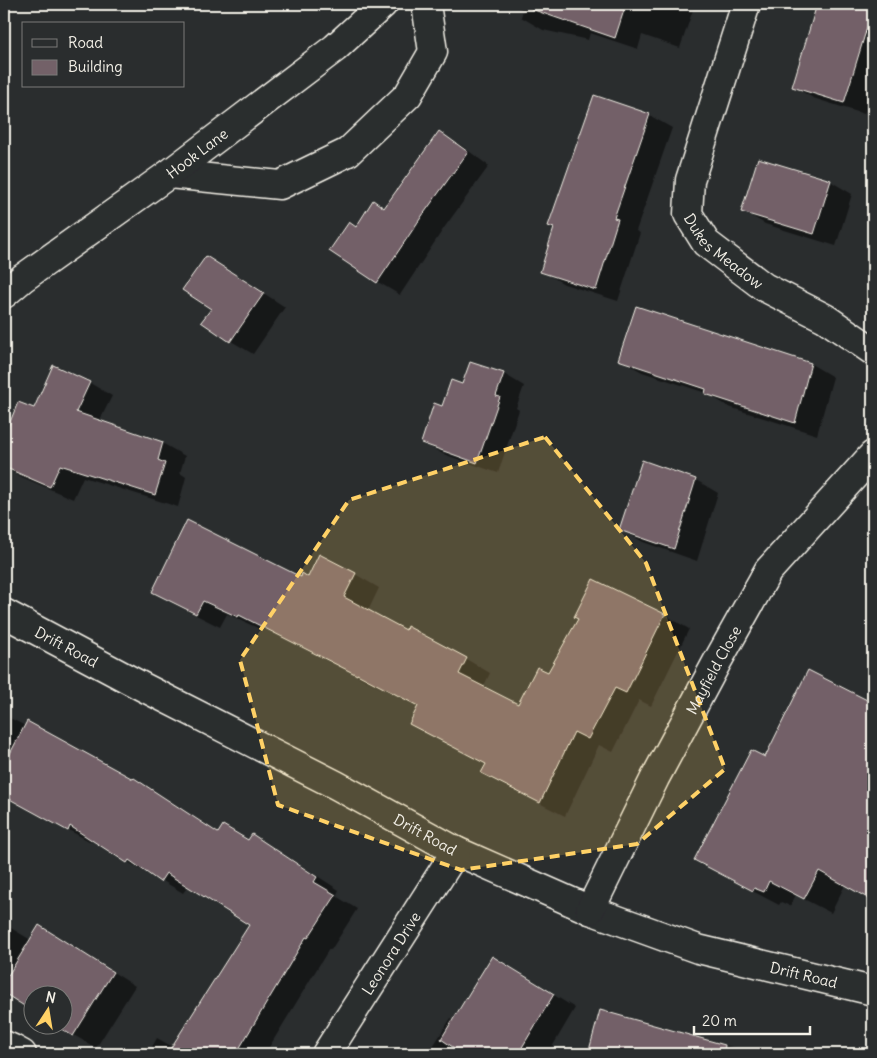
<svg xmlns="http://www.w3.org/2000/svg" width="877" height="1058" viewBox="0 0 877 1058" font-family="Delius,sans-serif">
<rect width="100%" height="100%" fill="#2a2d2e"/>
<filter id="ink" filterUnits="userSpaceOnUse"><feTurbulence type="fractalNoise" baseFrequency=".02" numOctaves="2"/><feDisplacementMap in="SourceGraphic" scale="10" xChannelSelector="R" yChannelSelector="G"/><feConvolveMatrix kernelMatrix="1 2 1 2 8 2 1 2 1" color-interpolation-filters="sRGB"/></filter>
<g filter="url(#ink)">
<path fill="#0007" d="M 513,4 L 695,4 L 680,48 L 642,35 L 638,49 L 590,33 L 588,40 L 543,30 L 521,17 L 523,10 Z
M 821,4 L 873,4 L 873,86 L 864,114 L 813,98 L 793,86 Z
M 649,115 L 672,128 L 636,231 L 640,233 L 618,301 L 564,284 L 542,271 Z
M 439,133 L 462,146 L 489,166 L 444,228 L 400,295 L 378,282 L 331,251 L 357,228 L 385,209 Z
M 830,181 L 852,194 L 836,246 L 765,224 L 743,211 Z
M 206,257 L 228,270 L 285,307 L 253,354 L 231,341 Z
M 636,308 L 811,364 L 833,377 L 817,435 L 729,407 L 706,393 L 642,372 L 619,359 Z
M 504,374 L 524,386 L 516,408 L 519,410 L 498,473 L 443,454 L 423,443 L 443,408 L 463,385 Z
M 90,383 L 112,396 L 99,422 L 162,443 L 185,456 L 180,473 L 186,477 L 178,507 L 83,477 L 73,499 L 17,475 L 4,467 L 4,440 L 19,404 L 35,410 Z
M 643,461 L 696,480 L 718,493 L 697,561 L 643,542 L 620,529 Z
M 355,574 L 379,588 L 368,611 L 406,631 L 466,659 L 490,673 L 483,688 L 518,706 L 549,674 L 580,619 L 594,581 L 665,615 L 689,629 L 651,706 L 639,700 L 613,752 L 599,745 L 565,816 L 507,787 L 483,773 L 487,765 L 411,724 L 419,706 L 382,686 L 381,688 L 264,628 L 262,630 L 227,614 L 220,627 L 178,606 L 153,592 Z
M 867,702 L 873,705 L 873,754 L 867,767 L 873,771 L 873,900 L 845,885 L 831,913 L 796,895 L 790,906 L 781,902 L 779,905 L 722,875 L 695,860 L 766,759 Z
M 4,715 L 133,781 L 134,779 L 156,792 L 219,833 L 249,841 L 252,836 L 275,849 L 339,890 L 336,896 L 357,909 L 331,950 L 329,949 L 265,1054 L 148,1054 L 157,1038 L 173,1047 L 250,925 L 189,885 L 183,893 L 151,874 L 150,875 L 128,862 L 93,839 L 91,842 L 4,796 Z
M 4,924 L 31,940 L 61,939 L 135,986 L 96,1048 L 58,1026 L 62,1026 L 62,996 L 32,996 L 32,1009 L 4,992 Z
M 515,971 L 575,1008 L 548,1054 L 428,1054 L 451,1018 L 455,1020 Z
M 601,1012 L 758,1054 L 589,1054 Z"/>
<path fill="#736168" stroke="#f4f1e8" d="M 532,4 L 626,4 L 615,38 L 531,9 Z
M 817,4 L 873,4 L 873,8 L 844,103 L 792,87 Z
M 594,95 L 650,114 L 614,218 L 618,219 L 596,290 L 540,272 L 554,228 L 548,226 Z
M 439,131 L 468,152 L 422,216 L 377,283 L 329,251 L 349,222 L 356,227 L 373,200 L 384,208 Z
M 758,158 L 831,180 L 814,234 L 741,212 Z
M 206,256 L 264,293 L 230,342 L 201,322 L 211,309 L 182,290 Z
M 636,306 L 811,363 L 795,423 L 705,394 L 706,389 L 618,360 Z
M 470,362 L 504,373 L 496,396 L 500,397 L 477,463 L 421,443 L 434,403 L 442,406 L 451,380 L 462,384 Z
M 53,365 L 90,382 L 76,412 L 163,442 L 158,460 L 165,463 L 155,495 L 60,465 L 50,487 L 4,467 L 4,437 L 18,402 L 34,408 Z
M 642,460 L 696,479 L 674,549 L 619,530 Z
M 187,520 L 301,577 L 302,573 L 308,577 L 319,554 L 356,573 L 344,597 L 406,630 L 407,626 L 467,658 L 459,674 L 518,704 L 537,667 L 548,672 L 578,619 L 574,617 L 593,579 L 665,614 L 626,693 L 615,688 L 588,739 L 574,732 L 540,803 L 481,773 L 486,764 L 409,724 L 418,706 L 357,674 L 357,675 L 239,615 L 238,617 L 203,601 L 196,614 L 152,592 Z
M 808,670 L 873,703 L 873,901 L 819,871 L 804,899 L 769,881 L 764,892 L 754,888 L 753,891 L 694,860 L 751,750 L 765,757 Z
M 27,721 L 133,779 L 134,778 L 218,833 L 223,825 L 248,840 L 252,834 L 317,877 L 314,882 L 336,895 L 308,938 L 306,937 L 236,1054 L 167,1054 L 249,925 L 166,873 L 160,882 L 129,860 L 127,863 L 70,826 L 68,831 L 4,796 L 4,765 Z
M 39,925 L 113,972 L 73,1036 L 56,1026 L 62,1026 L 62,996 L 32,996 L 32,1011 L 4,993 L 4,982 Z
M 492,956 L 554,994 L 518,1054 L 463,1054 L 441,1039 Z
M 600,1010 L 725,1045 L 724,1054 L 588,1054 Z"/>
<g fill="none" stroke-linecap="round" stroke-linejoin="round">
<g stroke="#f4f1e8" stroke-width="31">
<g id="minor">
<path id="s1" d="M 746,4 L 690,180 L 688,214 L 706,243 L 764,287 L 825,318 L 873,351"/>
<path d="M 169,174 L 280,185 L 348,152 L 408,95 L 433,52 L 426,4"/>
<path id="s2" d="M 4,613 L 143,687 L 336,785 L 456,851 L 590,910 L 698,949 L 873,991"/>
<path id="s3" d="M 590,910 L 655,778 L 717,662 L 768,571 L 873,455"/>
<path d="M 4,1045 L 13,1049 L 22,1054"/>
<path id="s4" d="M 326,1054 L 456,851"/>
</g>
</g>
<g stroke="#f4f1e8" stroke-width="31">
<g id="tertiary">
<path id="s5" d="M 4,294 L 23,278 L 169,174 L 335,48 L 383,4"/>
</g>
</g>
<use href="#minor" stroke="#2a2d2e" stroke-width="28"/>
<use href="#tertiary" stroke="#2a2d2e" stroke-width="28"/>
</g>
</g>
<path fill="#ffd166" fill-opacity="0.2" stroke="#ffd166" stroke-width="4" stroke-dasharray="10 6" stroke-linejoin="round" d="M 545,437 L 646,563 L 725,769 L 637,844 L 461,870 L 278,805 L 240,660 L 349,500 Z"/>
<g text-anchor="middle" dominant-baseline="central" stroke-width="4" stroke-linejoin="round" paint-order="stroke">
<g font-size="15" fill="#f4f1e8" stroke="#2a2d2e">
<text stroke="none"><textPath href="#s5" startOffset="239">Hook Lane</textPath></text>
<text stroke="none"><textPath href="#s1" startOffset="271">Dukes Meadow</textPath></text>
<text stroke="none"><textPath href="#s2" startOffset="71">Drift Road</textPath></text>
<text stroke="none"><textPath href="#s3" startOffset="270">Mayfield Close</textPath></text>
<text stroke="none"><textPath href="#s2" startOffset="476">Drift Road</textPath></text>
<text stroke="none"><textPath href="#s4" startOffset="120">Leonora Drive</textPath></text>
<text stroke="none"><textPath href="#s2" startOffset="881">Drift Road</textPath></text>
</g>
</g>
<rect width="877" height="1058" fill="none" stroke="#2a2d2e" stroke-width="20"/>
<rect x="10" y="10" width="857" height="1038" fill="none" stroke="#f4f1e8" stroke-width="2" filter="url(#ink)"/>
<rect x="22" y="22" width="162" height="65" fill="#2a2d2e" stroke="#7b7b78"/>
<rect x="32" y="39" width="25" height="8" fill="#2a2d2e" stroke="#7b7b78"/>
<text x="68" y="48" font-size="15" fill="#f4f1e8">Road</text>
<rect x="32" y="60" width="25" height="15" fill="#736168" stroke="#7b7b78"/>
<text x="68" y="72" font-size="15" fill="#f4f1e8">Building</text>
<g transform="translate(48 1010) rotate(12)"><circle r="24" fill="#2a2d2e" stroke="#7b7b78"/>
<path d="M0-4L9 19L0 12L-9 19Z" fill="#ffd166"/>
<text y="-8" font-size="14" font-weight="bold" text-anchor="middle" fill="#f4f1e8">N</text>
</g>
<path d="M694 1026v8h116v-8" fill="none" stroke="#f4f1e8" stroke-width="2.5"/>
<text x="702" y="1026" font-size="15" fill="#f4f1e8" stroke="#2a2d2e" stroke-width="4" paint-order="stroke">20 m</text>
</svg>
